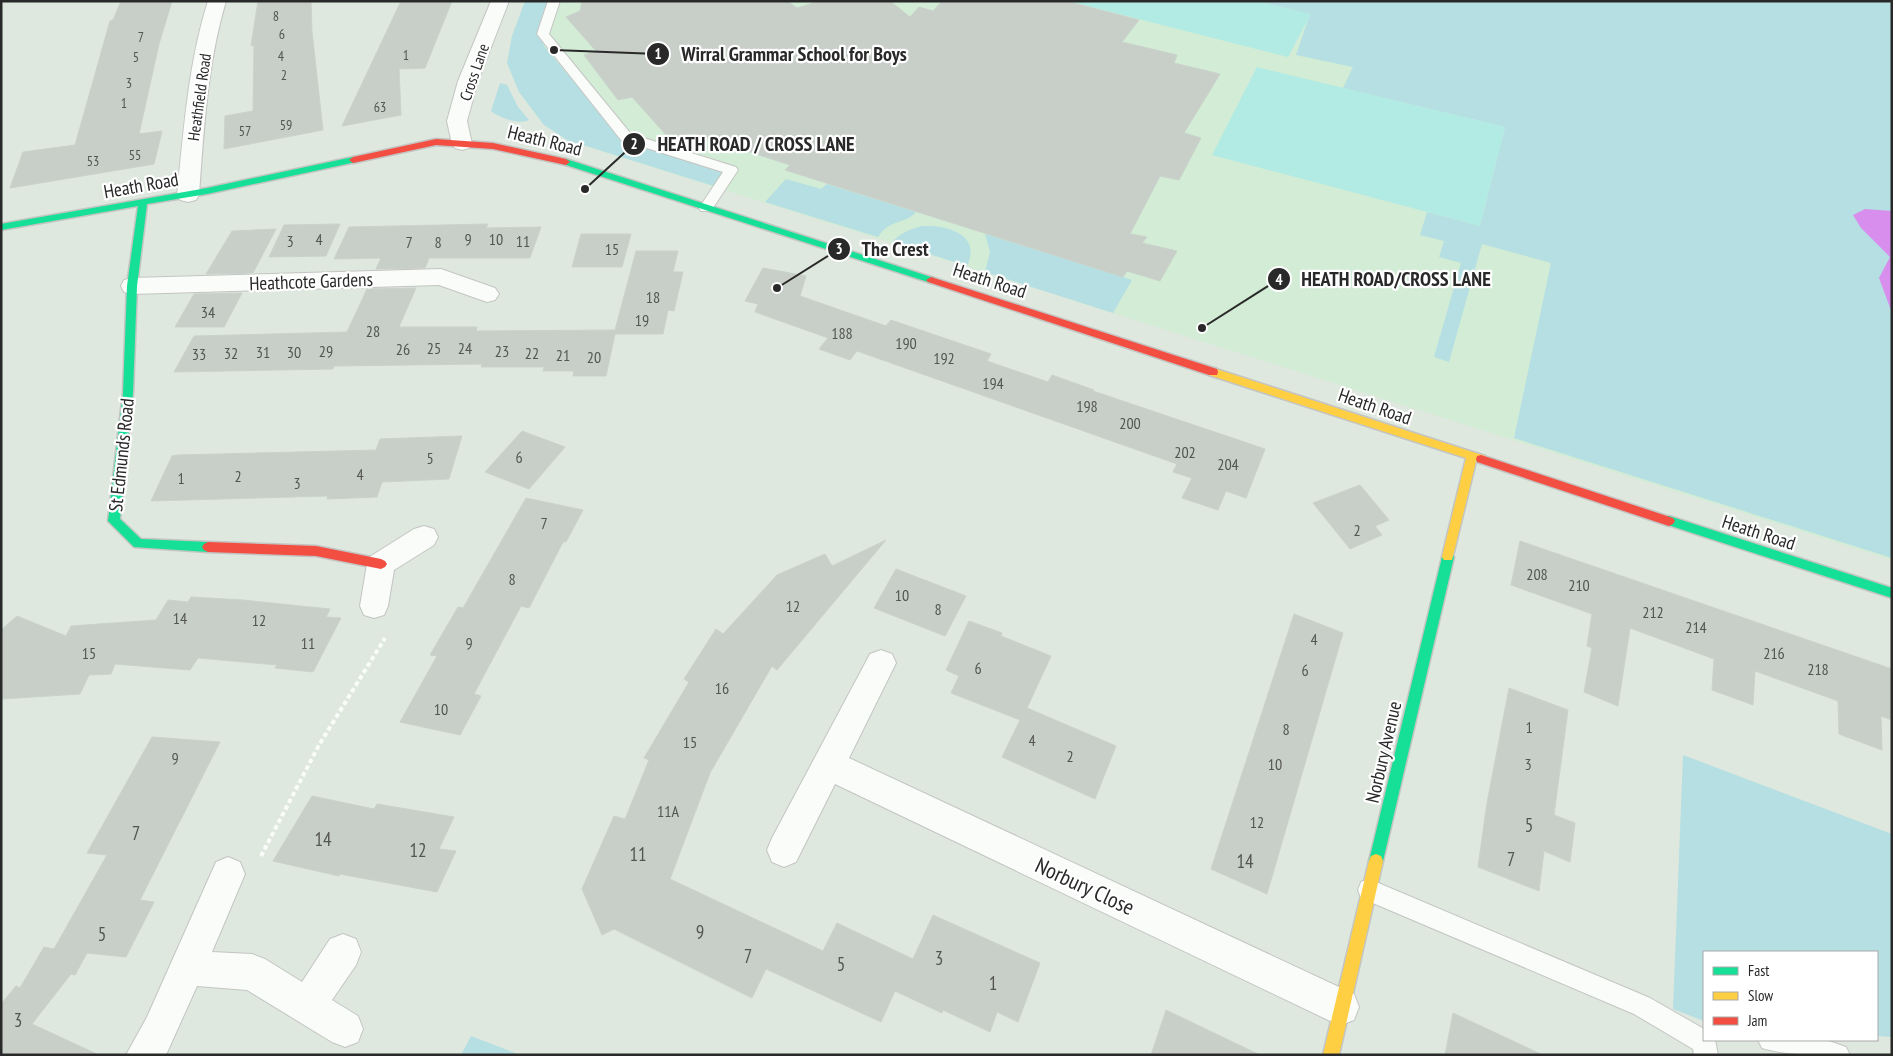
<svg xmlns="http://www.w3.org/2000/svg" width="1893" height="1056" viewBox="0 0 1893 1056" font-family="'PT Sans Narrow',sans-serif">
<rect width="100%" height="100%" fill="#dee8de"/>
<path fill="#d2ecd6" d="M 525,1 L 1892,1 L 1892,560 L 567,140 L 544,125 L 519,92 L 507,63 L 512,36 Z"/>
<path fill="#b5dfe2" d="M 525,1 L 549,1 L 541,33 L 544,46 L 620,137 L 720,170 L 727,176 L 720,188 L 567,140 L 544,125 L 519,92 L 507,63 L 512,36 Z
M 1256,1 L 1892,1 L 1892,558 L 1514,438 L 1551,263 L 1482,244 L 1449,362 L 1434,357 L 1461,263 L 1439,257 L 1444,241 L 1420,235 L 1427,212 L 1480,226 L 1505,127 L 1343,88 L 1353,67 L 1296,55 L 1310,14 Z
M 500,83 L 507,85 L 518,107 L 529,120 C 519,125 500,118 491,111 Z
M 786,179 L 821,189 L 827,184 L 916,212 C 905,225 890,218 878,237 L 765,202 Z
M 922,226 C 947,225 982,234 967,266 L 892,242 C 901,233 910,229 922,226 Z
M 985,234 L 1123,277 L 1132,280 L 1113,313 L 985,272 L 990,252 Z
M 1683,755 L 1892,834 L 1892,1037 L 1877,1036 L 1877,952 L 1704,952 L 1704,1021 L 1673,1009 Z
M 471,1036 L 520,1055 L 461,1055 Z"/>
<path fill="#b2ebe4" d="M 1068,1 L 1256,1 L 1311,14 L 1288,57 Z
M 1257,67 L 1505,127 L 1480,226 L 1212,155 Z"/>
<path fill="#d88eed" d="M 1865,209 L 1892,211 L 1892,313 L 1879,278 L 1890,257 L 1861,228 L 1853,215 Z"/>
<path fill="#c8cec8" stroke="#cad3cb" d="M 121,1 L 172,1 L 159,44 L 139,134 L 162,131 L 154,164 L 10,188 L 23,152 L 75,145 L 110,21 L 113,20 Z
M 258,1 L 311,1 L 312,32 L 323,130 L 224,149 L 225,116 L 253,111 L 254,45 L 251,46 Z
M 401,1 L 452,1 L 425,68 L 399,69 L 401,115 L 342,126 Z
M 582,1 L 787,1 L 797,8 L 820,1 L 890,1 L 910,17 L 919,7 L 933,11 L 942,1 L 1066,1 L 1139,20 L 1122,42 L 1177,55 L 1174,63 L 1220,74 L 1184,133 L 1201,138 L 1179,180 L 1160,176 L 1130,234 L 1147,237 L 1142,243 L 1177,251 L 1160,281 L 1127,271 L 1123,277 L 785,170 L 790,165 L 694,134 L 668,137 L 632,97 L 618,100 L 584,55 L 596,51 L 566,17 L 580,11 Z
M 340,224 L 326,256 L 269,257 L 284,225 Z
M 488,224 L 486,228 L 541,227 L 530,258 L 429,258 L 425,268 L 376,269 L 381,258 L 334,259 L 349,227 Z
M 276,229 L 253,273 L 206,274 L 232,231 Z
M 581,234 L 631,234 L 622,267 L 572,267 Z
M 636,251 L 678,251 L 673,272 L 683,272 L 674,311 L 668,310 L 663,334 L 615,334 L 606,376 L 573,376 L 574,371 L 543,371 L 544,367 L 481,367 L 482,364 L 334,366 L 333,369 L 174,372 L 194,336 L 347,332 L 367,289 L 416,288 L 399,327 L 477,327 L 476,331 L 615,330 Z
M 763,268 L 806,276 L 800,296 L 886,326 L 891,320 L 991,354 L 987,361 L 1048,382 L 1052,375 L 1094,390 L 1093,391 L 1265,449 L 1246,498 L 1226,491 L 1218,510 L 1182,498 L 1192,478 L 1173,472 L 1177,464 L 857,351 L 850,360 L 819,349 L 828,338 L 755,312 L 758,304 L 745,301 Z
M 242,293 L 224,327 L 175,327 L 194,294 Z
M 522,431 L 565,447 L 529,489 L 485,472 Z
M 462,436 L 449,479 L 382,482 L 377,497 L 327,499 L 328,496 L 151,501 L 172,456 L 178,455 L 376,450 L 380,439 Z
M 1360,485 L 1389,520 L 1375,526 L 1382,535 L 1350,549 L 1313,503 Z
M 526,498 L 583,510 L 566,542 L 563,542 L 529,608 L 521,606 L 474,694 L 481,696 L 460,735 L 400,722 L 437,656 L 430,655 L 458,607 L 463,608 Z
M 886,540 L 777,670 L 772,666 L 710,773 L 670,879 L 823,951 L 837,923 L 913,959 L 933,915 L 1040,963 L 1018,1022 L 997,1012 L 990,1032 L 943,1010 L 942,1013 L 895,991 L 881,1022 L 766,969 L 752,998 L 614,929 L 602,935 L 582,889 L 614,816 L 625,819 L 649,760 L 644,758 L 689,682 L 684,679 L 716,629 L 723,634 L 777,575 L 825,554 L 832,566 Z
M 1520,541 L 1892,669 L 1892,720 L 1881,716 L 1882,750 L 1839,734 L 1838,701 L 1755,671 L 1753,705 L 1712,690 L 1714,659 L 1630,628 L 1618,706 L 1584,692 L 1592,648 L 1587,646 L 1592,614 L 1511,585 Z
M 896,569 L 966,596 L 945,636 L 874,608 Z
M 191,597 L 243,600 L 330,609 L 326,617 L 341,618 L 313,672 L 275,668 L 277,665 L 198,658 L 190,670 L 115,664 L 111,674 L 89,675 L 80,694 L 1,699 L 1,630 L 17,616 L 66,636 L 71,626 L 156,620 L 168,600 L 188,602 Z
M 1294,614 L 1343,633 L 1267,894 L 1211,869 Z
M 969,621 L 1002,633 L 1001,636 L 1051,656 L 1027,708 L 1116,746 L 1095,799 L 1002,757 L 1020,720 L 951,693 L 959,676 L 946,670 Z
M 1509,688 L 1568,710 L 1554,815 L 1575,823 L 1570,862 L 1544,851 L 1539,891 L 1478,867 L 1487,803 Z
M 152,737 L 220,742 L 140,900 L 154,902 L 126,957 L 87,953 L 75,975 L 71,974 L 32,1024 L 99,1055 L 1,1055 L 1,1004 L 16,986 L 20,988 L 44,947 L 54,949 L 107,855 L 87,853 Z
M 312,796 L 374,809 L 377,804 L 454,817 L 439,849 L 456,851 L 437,892 L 340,874 L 339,876 L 273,861 Z
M 1166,1010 L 1260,1055 L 1151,1055 Z
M 1453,1013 L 1543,1055 L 1445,1055 Z"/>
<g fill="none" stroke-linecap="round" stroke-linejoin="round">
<g stroke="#c4c5c3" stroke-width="2">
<path id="lane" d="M 548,1 L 560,1 L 549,34 L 631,134 L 736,167 L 738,170 L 711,211 L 701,211 L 699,208 L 723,172 L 621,140 L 537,34 Z
M 1369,879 L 1650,998 L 1704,1029 L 1704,1040 L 1715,1040 L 1718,1055 L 1694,1055 L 1693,1049 L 1634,1014 L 1361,898 L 1358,890 L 1361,882 Z
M 1758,1040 L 1826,1040 L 1846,1047 L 1850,1055 C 1822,1055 1788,1056 1762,1048 Z"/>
</g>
<g stroke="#c4c5c3" stroke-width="2">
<path id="street" d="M 208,1 L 226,1 C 207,65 204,129 199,195 L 196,200 L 188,202 L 180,200 L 177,195 C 184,129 188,64 208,1 Z
M 491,1 L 509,1 L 478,81 L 467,121 L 472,144 L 469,148 L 462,150 L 455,148 L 452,144 L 447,121 L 458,81 Z
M 441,269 L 495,288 L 499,294 L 495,300 L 487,302 L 439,285 L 132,294 L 124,292 L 121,286 L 124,280 L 132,278 Z
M 424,526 L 434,529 L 438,537 L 434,545 L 394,570 L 388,606 L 384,615 L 374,618 L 364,615 L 360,606 L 367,564 L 371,556 L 414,529 Z
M 881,650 L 892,654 L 896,663 L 849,758 L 1354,994 L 1359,1007 L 1354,1020 L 1341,1025 L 1328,1020 L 835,784 L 796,862 L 784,867 L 772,862 L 767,850 L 772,838 L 870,654 Z
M 228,857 L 240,862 L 245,874 L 212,952 L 252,954 L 265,959 L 302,982 L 330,939 L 343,934 L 356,939 L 361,952 L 356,965 L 332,1000 L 358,1016 L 363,1029 L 358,1042 L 345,1047 L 332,1042 L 247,990 L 197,986 L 166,1055 L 126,1055 L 147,1017 L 216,862 Z"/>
</g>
<g stroke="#c4c5c3" stroke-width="3">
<path id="fast" d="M 353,157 L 357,160 L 356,162 L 207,194 L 147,204 L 137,286 L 133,393 L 120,519 L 141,539 L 208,542 L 212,544 L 214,547 L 212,550 L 208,552 L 134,547 L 108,521 L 123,393 L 127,286 L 138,206 L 1,230 L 1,224 L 207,188 Z
M 566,159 L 934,278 L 936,280 L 931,283 L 928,282 L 563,164 L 563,160 Z
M 1669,516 L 1892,588 L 1892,598 L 1665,524 L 1663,521 L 1665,518 Z
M 1448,552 L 1452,554 L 1454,557 L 1383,861 L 1381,866 L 1376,868 L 1371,866 L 1369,861 L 1442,557 L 1444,554 Z"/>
</g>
<g stroke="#c4c5c3" stroke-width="3">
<path id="slow" d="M 1213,368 L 1485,456 L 1486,459 L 1485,462 L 1481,463 L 1476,461 L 1452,560 L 1444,560 L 1442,557 L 1466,458 L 1209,375 L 1208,372 L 1209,369 Z
M 1376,854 L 1381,856 L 1383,861 L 1339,1055 L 1323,1055 L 1369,861 L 1371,856 Z"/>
</g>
<g stroke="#c4c5c3" stroke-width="3">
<path id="jam" d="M 436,139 L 493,143 L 566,159 L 570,162 L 566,165 L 493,149 L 436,145 L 353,163 L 349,160 L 353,157 Z
M 931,277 L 1217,369 L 1218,372 L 1217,375 L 1209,375 L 928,282 L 926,280 Z
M 1481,455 L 1673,518 L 1675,521 L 1673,524 L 1669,526 L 1477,462 L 1476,459 L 1477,456 Z
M 208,542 L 316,546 L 381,559 L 385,561 L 387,564 L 385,567 L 381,569 L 316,556 L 208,552 L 204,550 L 202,547 L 204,544 Z"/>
</g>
<path stroke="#fafcfa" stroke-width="4" stroke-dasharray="4.5 3" stroke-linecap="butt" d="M 261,856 L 319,745 L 385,638"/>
<use href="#lane" fill="#fafcfa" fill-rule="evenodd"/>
<use href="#street" fill="#fafcfa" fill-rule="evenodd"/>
<use href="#fast" fill="#16e098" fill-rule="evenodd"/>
<use href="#slow" fill="#ffcf43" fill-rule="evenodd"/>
<use href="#jam" fill="#f24e42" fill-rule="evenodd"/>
</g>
<g text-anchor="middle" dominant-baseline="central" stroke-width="4.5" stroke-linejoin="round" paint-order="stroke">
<g font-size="14" fill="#535553">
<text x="276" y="16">8</text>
<text x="282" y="34">6</text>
<text x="141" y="37">7</text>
<text x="406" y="55">1</text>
<text x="281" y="56">4</text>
<text x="136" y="57">5</text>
<text x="284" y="75">2</text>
<text x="129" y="83">3</text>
<text x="124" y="103">1</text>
<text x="380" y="107">63</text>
<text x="286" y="125">59</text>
<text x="245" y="131">57</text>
<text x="135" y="155">55</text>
<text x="93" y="161">53</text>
</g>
<g font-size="16" fill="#292929" stroke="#fff">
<text transform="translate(474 72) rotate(-71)">Cross Lane</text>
<text transform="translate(199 97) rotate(-82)">Heathfield Road</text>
</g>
<g font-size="16" fill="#535553">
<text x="319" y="239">4</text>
<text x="468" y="239">9</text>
<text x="496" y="239">10</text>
<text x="290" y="241">3</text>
<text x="523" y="241">11</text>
<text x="409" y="242">7</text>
<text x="438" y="242">8</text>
<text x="612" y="249">15</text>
<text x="653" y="297">18</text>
<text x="208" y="312">34</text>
<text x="642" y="320">19</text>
<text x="373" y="331">28</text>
<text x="842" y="333">188</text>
<text x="906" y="343">190</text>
<text x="434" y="348">25</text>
<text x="465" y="348">24</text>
<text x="403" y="349">26</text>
<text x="326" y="351">29</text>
<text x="502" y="351">23</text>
<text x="263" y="352">31</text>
<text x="294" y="352">30</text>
<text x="231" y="353">32</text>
<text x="532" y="353">22</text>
<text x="199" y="354">33</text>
<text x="563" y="355">21</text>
<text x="594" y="357">20</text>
<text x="944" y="358">192</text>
<text x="993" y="383">194</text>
<text x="1087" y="406">198</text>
<text x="1130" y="423">200</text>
<text x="1185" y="452">202</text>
<text x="519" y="457">6</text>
<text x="430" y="458">5</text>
<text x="1228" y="464">204</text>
<text x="360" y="474">4</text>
<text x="238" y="476">2</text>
<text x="181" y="478">1</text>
<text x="297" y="483">3</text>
<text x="544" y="523">7</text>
<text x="1357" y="530">2</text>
<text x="1537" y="574">208</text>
<text x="512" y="579">8</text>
<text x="1579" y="585">210</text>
<text x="902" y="595">10</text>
<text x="793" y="606">12</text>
<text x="938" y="609">8</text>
<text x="1653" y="612">212</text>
<text x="180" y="618">14</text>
<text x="259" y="620">12</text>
<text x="1696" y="627">214</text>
<text x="1314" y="639">4</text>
<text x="308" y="643">11</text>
<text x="469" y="643">9</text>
<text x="89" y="653">15</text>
<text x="1774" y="653">216</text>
<text x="978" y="668">6</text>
<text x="1818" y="669">218</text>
<text x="1305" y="670">6</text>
<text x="722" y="688">16</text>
<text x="441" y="709">10</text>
<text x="1529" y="727">1</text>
<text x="1286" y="729">8</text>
<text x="1032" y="740">4</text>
<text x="690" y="742">15</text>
<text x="1070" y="756">2</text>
<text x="175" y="758">9</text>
<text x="1275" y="764">10</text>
<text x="1528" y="764">3</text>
<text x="668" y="811">11A</text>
<text x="1257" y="822">12</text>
</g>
<g font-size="19" fill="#292929" stroke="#fff">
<text transform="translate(545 140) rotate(14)">Heath Road</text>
<text transform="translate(141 185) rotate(-10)">Heath Road</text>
<text transform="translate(990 280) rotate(18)">Heath Road</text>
<text transform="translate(311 281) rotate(-2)">Heathcote Gardens</text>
<text transform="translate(1375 406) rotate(19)">Heath Road</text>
<text transform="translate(121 455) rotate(-84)">St Edmunds Road</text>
<text transform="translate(1759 532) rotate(18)">Heath Road</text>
<text transform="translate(1383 752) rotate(-77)">Norbury Avenue</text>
</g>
<g font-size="19" fill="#535553">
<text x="1529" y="825">5</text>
<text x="136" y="833">7</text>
<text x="323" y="839">14</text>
<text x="418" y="850">12</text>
<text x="638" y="854">11</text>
<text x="1511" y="859">7</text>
<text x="1245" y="861">14</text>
<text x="700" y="932">9</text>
<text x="102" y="934">5</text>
<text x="748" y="956">7</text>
<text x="939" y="958">3</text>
<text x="841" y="964">5</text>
<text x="993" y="983">1</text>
<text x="18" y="1020">3</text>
</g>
<g font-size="22" fill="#292929" stroke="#fff">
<text transform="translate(1085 886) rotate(25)">Norbury Close</text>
</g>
</g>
<path fill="none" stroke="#292929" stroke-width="2" d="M554 50L658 54M585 189L634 144M777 288L839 249M1202 328L1279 279"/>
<g fill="#292929" stroke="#fff" stroke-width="2">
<circle cx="554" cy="50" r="5"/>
<circle cx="585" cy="189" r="5"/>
<circle cx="777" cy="288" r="5"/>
<circle cx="1202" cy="328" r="5"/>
<circle cx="658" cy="54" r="12"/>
<circle cx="634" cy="144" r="12"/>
<circle cx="839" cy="249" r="12"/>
<circle cx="1279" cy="279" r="12"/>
</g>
<g font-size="15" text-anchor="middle" font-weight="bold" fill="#fff">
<text x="658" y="59">1</text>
<text x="634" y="149">2</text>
<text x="839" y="254">3</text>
<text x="1279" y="285">4</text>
</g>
<g font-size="20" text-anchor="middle" font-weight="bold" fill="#292929" stroke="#fff" stroke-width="4.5" stroke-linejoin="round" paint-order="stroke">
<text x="794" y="61">Wirral Grammar School for Boys</text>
<text x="756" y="151">HEATH ROAD / CROSS LANE</text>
<text x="895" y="256">The Crest</text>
<text x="1396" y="286">HEATH ROAD/CROSS LANE</text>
</g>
<rect width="1893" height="1056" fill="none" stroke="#292929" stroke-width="5"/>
<rect x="1703" y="951" width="175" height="90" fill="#ffffff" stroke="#a9a9a9"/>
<rect x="1713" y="967" width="25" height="8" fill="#16e098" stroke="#a9a9a9"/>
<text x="1748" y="976" font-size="15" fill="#292929">Fast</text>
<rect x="1713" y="992" width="25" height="8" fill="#ffcf43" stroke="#a9a9a9"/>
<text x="1748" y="1001" font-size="15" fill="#292929">Slow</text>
<rect x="1713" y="1017" width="25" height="8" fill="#f24e42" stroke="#a9a9a9"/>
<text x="1748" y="1026" font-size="15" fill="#292929">Jam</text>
</svg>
